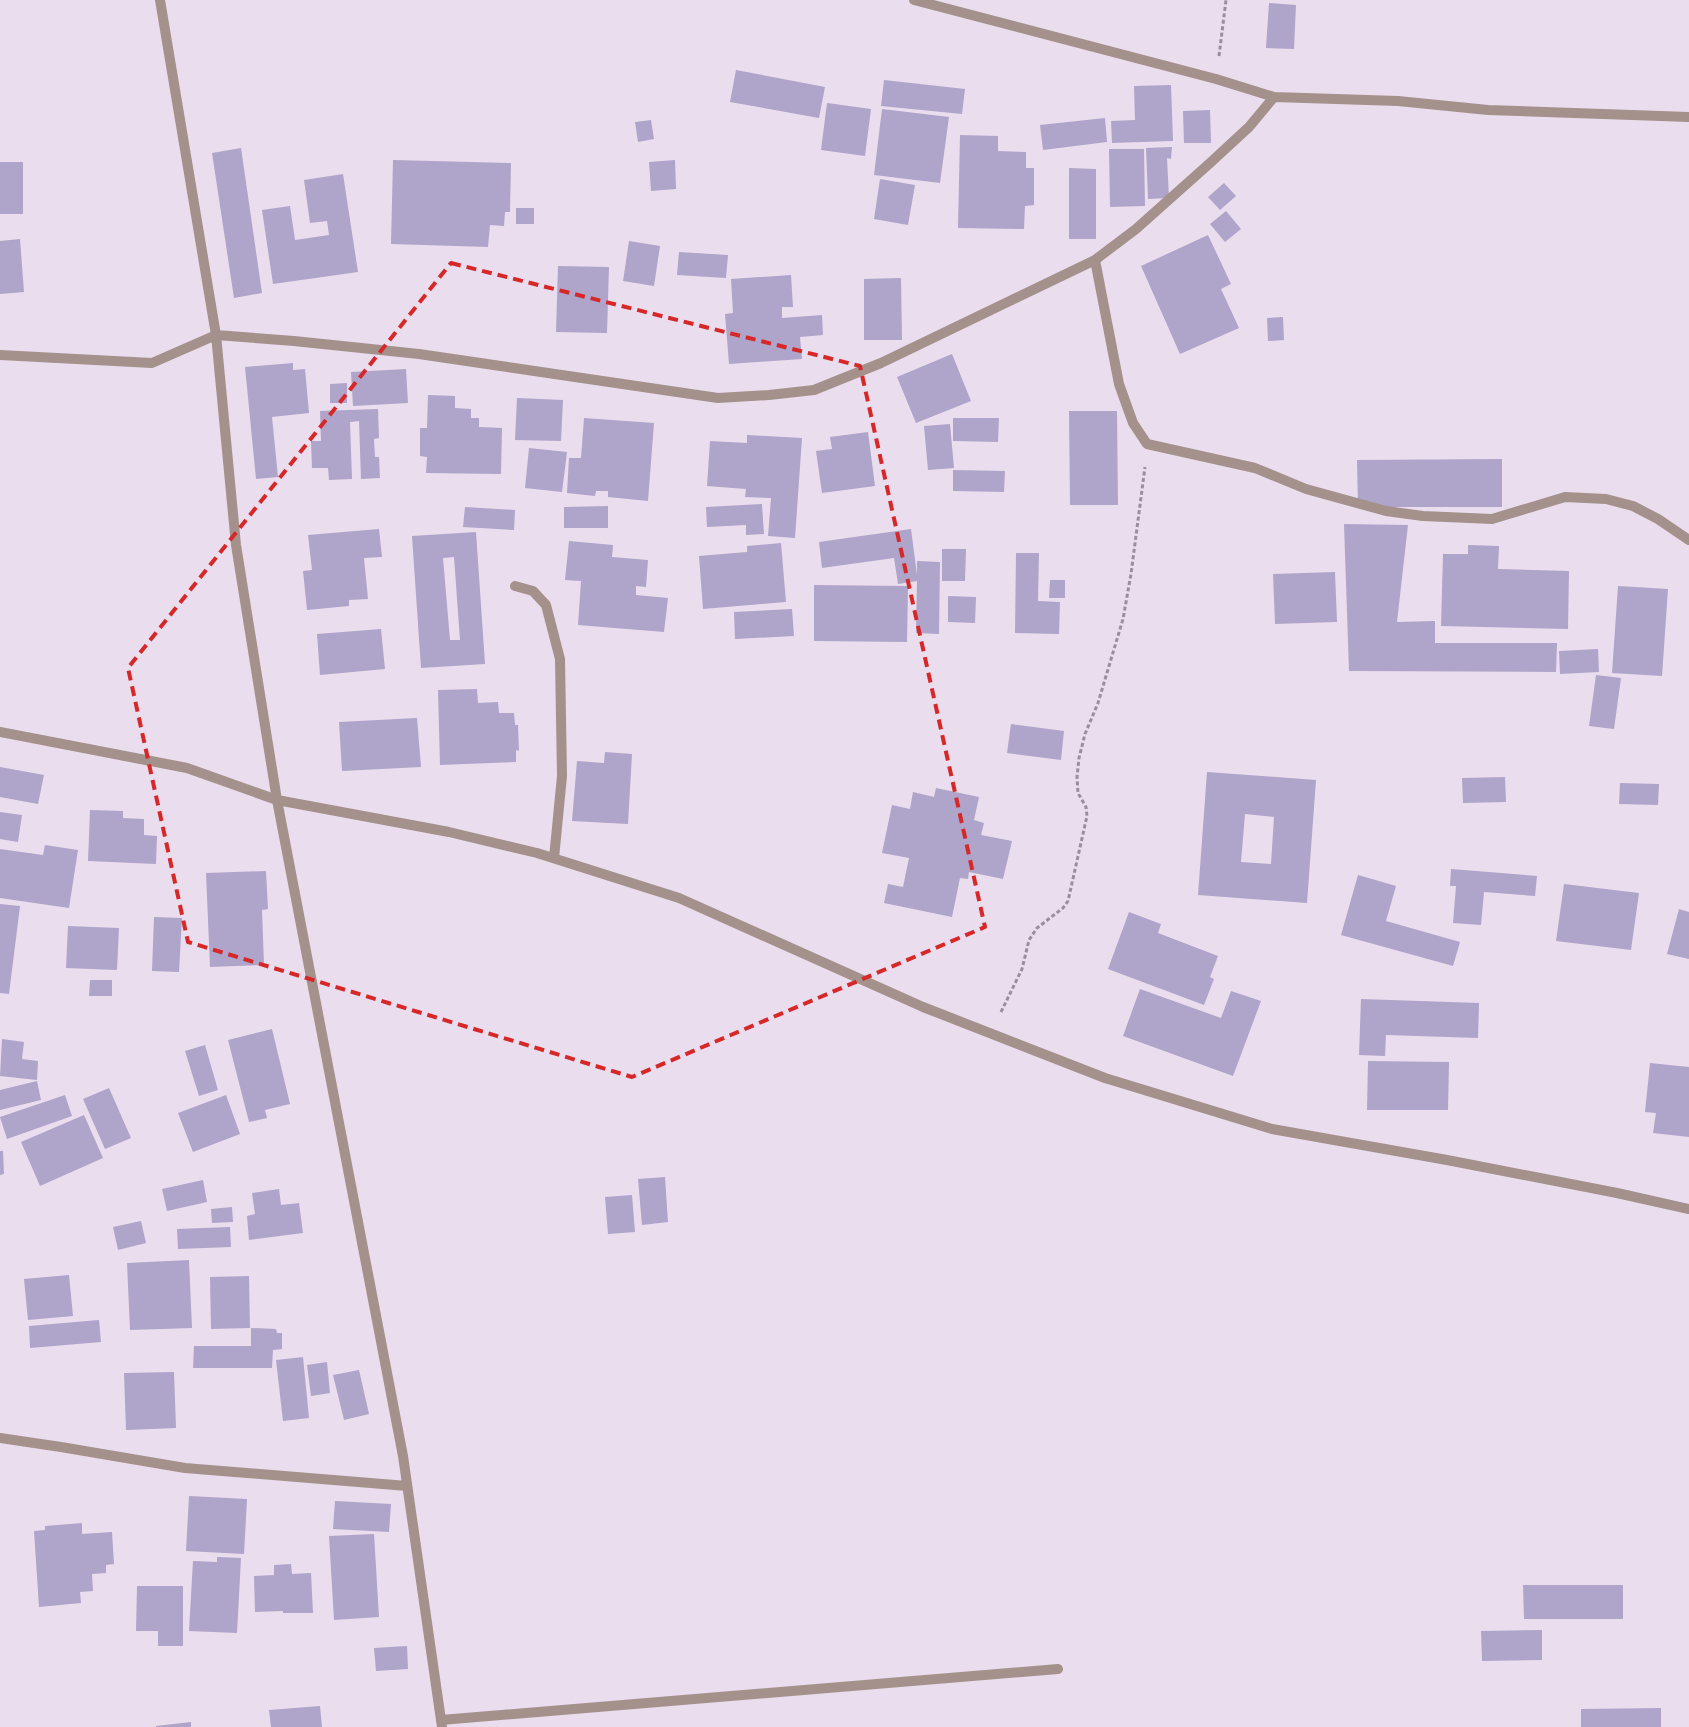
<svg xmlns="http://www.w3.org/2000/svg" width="1689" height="1727" viewBox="0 0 1689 1727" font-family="'DM Sans',sans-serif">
<rect width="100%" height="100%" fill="#eaddee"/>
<path fill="#afa4c9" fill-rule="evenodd" d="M 1269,3 L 1296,5 L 1294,49 L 1266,48 Z
M 736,70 L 825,87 L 819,118 L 730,102 Z
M 884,80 L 965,89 L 962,114 L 881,106 Z
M 1171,85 L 1173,141 L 1112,143 L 1111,121 L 1135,120 L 1134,86 Z
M 827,103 L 871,109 L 865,156 L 821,150 Z
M 882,109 L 949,117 L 940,183 L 874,175 Z
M 1210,110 L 1211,143 L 1184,143 L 1183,111 Z
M 1105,118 L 1107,142 L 1043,150 L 1040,125 Z
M 651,120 L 654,139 L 638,142 L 635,122 Z
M 960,135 L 998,136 L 998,151 L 1026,152 L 1026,168 L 1034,168 L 1034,205 L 1025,206 L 1024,229 L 958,228 Z
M 1172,147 L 1171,159 L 1167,158 L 1169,198 L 1148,199 L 1146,148 Z
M 241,148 L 262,293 L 234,298 L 212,153 Z
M 1109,149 L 1144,149 L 1145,206 L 1110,207 Z
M 393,160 L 511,163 L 510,212 L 505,212 L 504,226 L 490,225 L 488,247 L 391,244 Z
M 675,160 L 676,189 L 651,191 L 649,162 Z
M 0,162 L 23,162 L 23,214 L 0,214 Z
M 1069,168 L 1096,169 L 1096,239 L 1069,239 Z
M 343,174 L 358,272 L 273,284 L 262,210 L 290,206 L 295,240 L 329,235 L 327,221 L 310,223 L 304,180 Z
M 880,179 L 915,185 L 908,225 L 874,219 Z
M 1224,183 L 1236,196 L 1220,210 L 1208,197 Z
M 516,208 L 534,208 L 534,224 L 516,224 Z
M 1226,211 L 1241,229 L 1225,242 L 1210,224 Z
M 1208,235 L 1231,284 L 1221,289 L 1239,328 L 1180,354 L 1141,266 Z
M 20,239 L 24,292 L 0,294 L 0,241 Z
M 629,241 L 660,246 L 654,286 L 623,281 Z
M 679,252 L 728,255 L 726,278 L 677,275 Z
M 558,266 L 609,267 L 607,333 L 556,332 Z
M 791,275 L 793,307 L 782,307 L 782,318 L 822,315 L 823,335 L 800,337 L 802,359 L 729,364 L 725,314 L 733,313 L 731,279 Z
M 901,278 L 902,340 L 864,340 L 864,279 Z
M 1283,317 L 1284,340 L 1268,341 L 1267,318 Z
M 952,354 L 971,401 L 916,423 L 897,377 Z
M 293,363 L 293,370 L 305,369 L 309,413 L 272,417 L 278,477 L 256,479 L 245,367 Z
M 406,369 L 408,403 L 353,406 L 351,372 Z
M 347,383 L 347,403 L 330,403 L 330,384 Z
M 428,395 L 455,396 L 455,408 L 471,409 L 471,418 L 479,418 L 479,427 L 502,428 L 501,474 L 426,473 L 427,457 L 420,456 L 420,428 L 427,428 Z
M 517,398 L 563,400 L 561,441 L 515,440 Z
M 378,409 L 379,438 L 374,439 L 375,457 L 379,457 L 380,478 L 361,479 L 359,421 L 350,422 L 352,479 L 329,480 L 328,468 L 312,468 L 311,441 L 321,441 L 320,411 Z
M 1069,411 L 1117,411 L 1118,505 L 1070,505 Z
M 584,418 L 654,423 L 648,501 L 608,497 L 608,491 L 596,491 L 595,496 L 567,493 L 569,458 L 581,458 Z
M 953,418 L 999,418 L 998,442 L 953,441 Z
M 950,424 L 954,468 L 928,470 L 924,426 Z
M 868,432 L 875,486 L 822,493 L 816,451 L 832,449 L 830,437 Z
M 747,435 L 802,438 L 795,538 L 768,536 L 771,498 L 745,497 L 746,489 L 707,486 L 710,441 L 747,443 Z
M 529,448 L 567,452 L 562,492 L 525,488 Z
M 1502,459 L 1502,507 L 1358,507 L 1357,460 Z
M 953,470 L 1005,471 L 1004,492 L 953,491 Z
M 762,504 L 764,534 L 746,535 L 746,525 L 707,527 L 706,507 Z
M 608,506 L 608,528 L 564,528 L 564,507 Z
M 465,507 L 515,510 L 514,530 L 463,527 Z
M 1344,524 L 1408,525 L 1397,622 L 1435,621 L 1435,643 L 1557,643 L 1556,672 L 1349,671 Z
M 379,529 L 382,557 L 364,558 L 368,599 L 349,600 L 349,606 L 307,610 L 303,571 L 312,570 L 308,535 Z
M 911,529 L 917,575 L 917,561 L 940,562 L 939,634 L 916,633 L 917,581 L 898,584 L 894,558 L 822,568 L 819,542 Z
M 476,532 L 485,664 L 421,668 L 412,536 ZM 454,557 L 460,640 L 450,640 L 443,558 Z
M 569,541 L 613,545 L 612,557 L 648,560 L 646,587 L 636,586 L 636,595 L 668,598 L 664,632 L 578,625 L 581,581 L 565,580 Z
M 781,543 L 786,602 L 703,609 L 699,556 L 747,552 L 747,546 Z
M 1468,545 L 1499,546 L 1498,569 L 1569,571 L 1568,629 L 1441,626 L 1443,554 L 1468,554 Z
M 942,549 L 966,549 L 965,581 L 942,581 Z
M 1016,553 L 1039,553 L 1038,601 L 1060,602 L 1059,634 L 1015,633 Z
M 1335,572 L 1337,622 L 1275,624 L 1273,574 Z
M 1050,580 L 1065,580 L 1065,598 L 1049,598 Z
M 814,585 L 908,586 L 907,642 L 814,641 Z
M 1618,586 L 1668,589 L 1662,676 L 1612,673 Z
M 948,596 L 976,597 L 975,623 L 948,622 Z
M 792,609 L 794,636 L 735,639 L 734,612 Z
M 381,629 L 385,669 L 320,675 L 317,634 Z
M 1598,649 L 1599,672 L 1560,674 L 1559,651 Z
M 1596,675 L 1621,678 L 1614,729 L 1589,726 Z
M 477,689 L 478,703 L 498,702 L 499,713 L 514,713 L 515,725 L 518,725 L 519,751 L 516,750 L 516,762 L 440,765 L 438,690 Z
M 417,718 L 421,767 L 342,771 L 339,722 Z
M 1011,724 L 1064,731 L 1061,760 L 1007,753 Z
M 605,752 L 632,754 L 628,824 L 572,821 L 577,761 L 604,763 Z
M 0,767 L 44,775 L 38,804 L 0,797 Z
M 1207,772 L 1316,780 L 1307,903 L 1198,895 ZM 1245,814 L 1274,817 L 1271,864 L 1241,862 Z
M 1505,777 L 1506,802 L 1463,803 L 1462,778 Z
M 1620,783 L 1659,784 L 1658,805 L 1619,804 Z
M 936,788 L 979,797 L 974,820 L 984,823 L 981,835 L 1012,841 L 1003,879 L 969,872 L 968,879 L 960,878 L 952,917 L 884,903 L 888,884 L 903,887 L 909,858 L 882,853 L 892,805 L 910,809 L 913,792 L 934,797 Z
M 90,810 L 123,811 L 123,818 L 144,819 L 144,835 L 157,836 L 156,864 L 88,861 Z
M 0,812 L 22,815 L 18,842 L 0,839 Z
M 45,845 L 78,850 L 69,908 L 0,898 L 0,849 L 43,855 Z
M 1451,869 L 1537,876 L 1535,896 L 1484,892 L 1481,925 L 1453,923 L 1456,886 L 1450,886 Z
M 266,871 L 268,909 L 262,910 L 264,965 L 210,967 L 206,873 Z
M 1358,875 L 1396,886 L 1386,921 L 1460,942 L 1453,966 L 1341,935 Z
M 1564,884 L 1639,893 L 1631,950 L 1556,941 Z
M 0,904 L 20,906 L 9,994 L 0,993 Z
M 1679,909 L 1689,912 L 1689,959 L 1667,954 Z
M 1129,912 L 1161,924 L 1158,933 L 1218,956 L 1210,977 L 1214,979 L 1204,1005 L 1108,969 Z
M 154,917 L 182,918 L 179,972 L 152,971 Z
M 68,926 L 119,928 L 117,970 L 66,968 Z
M 90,980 L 112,980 L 112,996 L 89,996 Z
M 1140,989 L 1221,1018 L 1231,991 L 1261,1001 L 1233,1076 L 1123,1036 Z
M 1361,999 L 1479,1003 L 1478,1038 L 1386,1035 L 1385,1056 L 1359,1055 Z
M 272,1029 L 290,1104 L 265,1110 L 267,1118 L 249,1122 L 228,1040 Z
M 2,1039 L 24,1042 L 22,1059 L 38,1061 L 37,1080 L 0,1076 Z
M 205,1045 L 218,1090 L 199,1096 L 185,1051 Z
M 1368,1061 L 1449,1062 L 1448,1110 L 1367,1110 Z
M 1650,1063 L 1689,1067 L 1689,1137 L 1653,1133 L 1656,1113 L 1645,1112 Z
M 37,1081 L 41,1100 L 0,1110 L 0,1090 Z
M 109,1088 L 131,1138 L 105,1149 L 83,1099 Z
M 65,1095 L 72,1116 L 7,1139 L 0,1117 Z
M 226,1095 L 240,1134 L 193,1152 L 178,1113 Z
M 84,1115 L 103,1158 L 40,1186 L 21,1142 Z
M 0,1151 L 3,1151 L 4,1174 L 0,1175 Z
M 665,1177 L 668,1222 L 642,1225 L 638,1179 Z
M 203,1180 L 207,1202 L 167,1211 L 162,1189 Z
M 279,1189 L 281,1205 L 299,1203 L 303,1233 L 249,1240 L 247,1216 L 255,1214 L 252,1193 Z
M 632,1195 L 635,1232 L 608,1234 L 605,1197 Z
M 232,1207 L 233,1222 L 212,1223 L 211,1209 Z
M 141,1221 L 146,1243 L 118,1250 L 113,1227 Z
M 230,1227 L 231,1247 L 178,1249 L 177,1229 Z
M 189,1260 L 192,1328 L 130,1330 L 127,1263 Z
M 69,1275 L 73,1316 L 28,1320 L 24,1279 Z
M 249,1276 L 250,1328 L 211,1329 L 210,1277 Z
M 99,1320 L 101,1342 L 30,1348 L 29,1326 Z
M 251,1328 L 276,1329 L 277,1333 L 282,1333 L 282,1349 L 273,1350 L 272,1368 L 193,1368 L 194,1346 L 251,1346 Z
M 303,1357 L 309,1418 L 283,1421 L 276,1360 Z
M 327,1362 L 330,1393 L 311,1396 L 307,1365 Z
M 359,1370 L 369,1414 L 344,1420 L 333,1375 Z
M 174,1372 L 176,1428 L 126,1430 L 124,1373 Z
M 189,1496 L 247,1499 L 244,1554 L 186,1551 Z
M 335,1501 L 391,1504 L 389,1532 L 333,1529 Z
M 82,1523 L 82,1534 L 112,1532 L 114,1564 L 106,1565 L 106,1573 L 92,1574 L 93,1591 L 80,1592 L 81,1603 L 39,1607 L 34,1531 L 45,1530 L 45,1526 Z
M 374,1534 L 379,1617 L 334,1620 L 329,1536 Z
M 217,1557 L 241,1558 L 237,1633 L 189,1631 L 193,1561 L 217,1562 Z
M 291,1564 L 292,1574 L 311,1573 L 313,1613 L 283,1613 L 283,1611 L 255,1612 L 254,1576 L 274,1575 L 274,1565 Z
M 1523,1585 L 1623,1585 L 1623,1619 L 1524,1619 Z
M 137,1586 L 183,1586 L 183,1646 L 158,1646 L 158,1631 L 136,1631 Z
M 1542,1630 L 1542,1660 L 1482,1661 L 1481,1631 Z
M 407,1646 L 408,1669 L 376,1671 L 374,1648 Z
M 320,1706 L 322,1727 L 271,1727 L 269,1710 Z
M 1661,1708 L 1661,1727 L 1581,1727 L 1581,1709 Z
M 191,1722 L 191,1727 L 156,1727 L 156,1726 Z"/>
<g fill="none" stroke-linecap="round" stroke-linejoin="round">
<path stroke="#998f9c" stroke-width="3" stroke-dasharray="4 2.5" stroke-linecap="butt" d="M 1219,56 L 1226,0
M 1001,1012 L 1022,969 L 1029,940 L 1037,928 L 1063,908 L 1068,901 L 1087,816 L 1086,807 L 1078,793 L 1077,777 L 1079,758 L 1085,734 L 1098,703 L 1123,619 L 1131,574 L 1145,467"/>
<path stroke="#a4918c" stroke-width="10" d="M 160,0 L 216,335 L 236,545 L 277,800 L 403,1456 L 442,1727
M 914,0 L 1216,79 L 1274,97 L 1398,101 L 1488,110 L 1689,117
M 1095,260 L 1119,384 L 1133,423 L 1147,444 L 1255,468 L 1306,489 L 1386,511 L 1423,516 L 1492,519 L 1565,497 L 1606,499 L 1633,506 L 1658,519 L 1689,540
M 0,355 L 152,363 L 216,335 L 294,341 L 419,354 L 718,398 L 769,395 L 814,390 L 881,363 L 1095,260 L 1136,229 L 1210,163 L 1249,127 L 1274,97
M 515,586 L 533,591 L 546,605 L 560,659 L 562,776 L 554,858
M 0,732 L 187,768 L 277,800 L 449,832 L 537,853 L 679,898 L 923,1007 L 1105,1078 L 1272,1129 L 1447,1160 L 1617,1193 L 1689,1209
M 0,1438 L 61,1447 L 185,1468 L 407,1486
M 441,1720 L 1058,1669"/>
</g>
<path fill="none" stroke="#d62828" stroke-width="4" stroke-dasharray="10 6" stroke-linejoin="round" d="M 451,263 L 860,366 L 985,927 L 632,1077 L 188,942 L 128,668 Z"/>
</svg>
